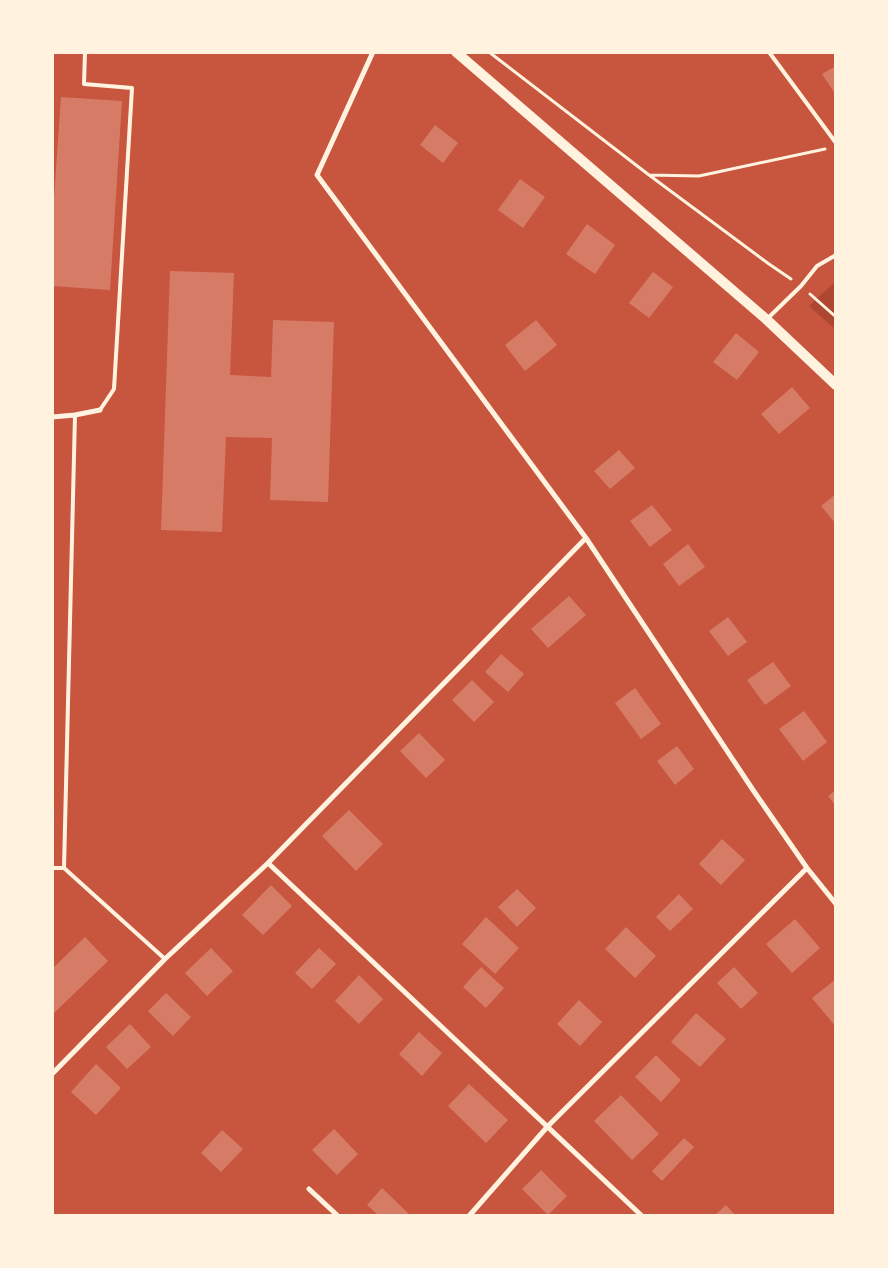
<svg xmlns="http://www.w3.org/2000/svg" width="888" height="1268" viewBox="0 0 888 1268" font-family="Rubik,sans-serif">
<rect width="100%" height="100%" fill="#c8553d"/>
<path fill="#ae4732" d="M 835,282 L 835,329 L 809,306 Z"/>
<path fill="#d67c66" d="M 836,66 L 836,95 L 822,74 Z
M 61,97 L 122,101 L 110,290 L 52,286 L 52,226 Z
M 435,125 L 458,143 L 443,163 L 420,145 Z
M 520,179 L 545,197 L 523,228 L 498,210 Z
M 587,224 L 615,245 L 595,274 L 566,254 Z
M 170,271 L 234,273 L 230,375 L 271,377 L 273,320 L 334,322 L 328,502 L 270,500 L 272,438 L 226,437 L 222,532 L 161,530 Z
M 653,272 L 673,287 L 649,318 L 629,303 Z
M 536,320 L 557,345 L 525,371 L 505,345 Z
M 736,333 L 759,352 L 737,380 L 713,362 Z
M 792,387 L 810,408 L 779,434 L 761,414 Z
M 619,450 L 635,468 L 610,489 L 594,471 Z
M 836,494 L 836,524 L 821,506 Z
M 652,505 L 672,530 L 650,547 L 630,521 Z
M 688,544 L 705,567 L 679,586 L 663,564 Z
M 569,596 L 586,615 L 548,648 L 531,629 Z
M 728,617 L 747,642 L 728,656 L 709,631 Z
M 501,654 L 524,674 L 508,692 L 485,672 Z
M 773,662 L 791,686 L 765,705 L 747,680 Z
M 472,680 L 494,702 L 474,722 L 452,700 Z
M 635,688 L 661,724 L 641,739 L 615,703 Z
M 804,711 L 827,742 L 803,761 L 779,729 Z
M 419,733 L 445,760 L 426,778 L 400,751 Z
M 677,746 L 694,769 L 675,785 L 657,761 Z
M 836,790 L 836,806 L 828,796 Z
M 349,810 L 383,844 L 356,871 L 322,836 Z
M 722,839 L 745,860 L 721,885 L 699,864 Z
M 271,885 L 292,906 L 263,935 L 242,915 Z
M 517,889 L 536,908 L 517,927 L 498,907 Z
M 679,894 L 693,909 L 670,931 L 656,917 Z
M 486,917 L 519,948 L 495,974 L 462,944 Z
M 795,919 L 820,948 L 792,973 L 766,944 Z
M 626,927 L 656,956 L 635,978 L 605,949 Z
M 85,937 L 108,961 L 52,1015 L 52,969 Z
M 211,948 L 233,971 L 207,996 L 185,973 Z
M 319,948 L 336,964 L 312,989 L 295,973 Z
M 481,967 L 504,988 L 486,1008 L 463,987 Z
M 734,967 L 758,993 L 741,1009 L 717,983 Z
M 359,975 L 383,999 L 359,1024 L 335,1001 Z
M 836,979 L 836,1027 L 812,998 Z
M 166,993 L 191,1017 L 173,1036 L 148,1011 Z
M 579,1000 L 602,1022 L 580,1046 L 557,1024 Z
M 696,1013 L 726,1039 L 700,1067 L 671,1042 Z
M 130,1024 L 151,1047 L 127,1069 L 106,1047 Z
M 419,1032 L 442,1053 L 422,1076 L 399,1054 Z
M 656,1055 L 681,1080 L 661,1102 L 635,1077 Z
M 96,1064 L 121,1088 L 96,1115 L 71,1092 Z
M 469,1084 L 508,1120 L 486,1143 L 448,1106 Z
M 621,1095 L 659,1134 L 632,1160 L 594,1121 Z
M 334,1129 L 358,1154 L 337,1175 L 312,1150 Z
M 222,1130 L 243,1149 L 221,1172 L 201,1153 Z
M 684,1138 L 694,1147 L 662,1181 L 652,1171 Z
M 541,1170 L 567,1196 L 548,1215 L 522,1189 Z
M 382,1188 L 411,1216 L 379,1216 L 367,1205 Z
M 726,1205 L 736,1216 L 714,1216 Z"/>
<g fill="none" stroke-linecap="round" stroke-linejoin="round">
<path stroke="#fff3e0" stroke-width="3" d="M 489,52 L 649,175 L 699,176 L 825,149
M 649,175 L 769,264 L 791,279
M 810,294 L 836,317"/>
<path stroke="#fff3e0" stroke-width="4" d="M 85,52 L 84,84 L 132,88 L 114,389 L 100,410
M 769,52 L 836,143
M 767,319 L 801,286 L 817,266 L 836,255
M 75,415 L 64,868 L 165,959
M 52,868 L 64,868"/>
<path stroke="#fff3e0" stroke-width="5" d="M 373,52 L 317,175 L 586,538 L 753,790 L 807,868 L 836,904
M 52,417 L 75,415 L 100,410
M 268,863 L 642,1216
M 52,1074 L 165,959 L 268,863 L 586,538
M 309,1189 L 338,1216
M 469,1216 L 548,1126 L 807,868"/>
<path stroke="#fff3e0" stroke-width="10" d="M 456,52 L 766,319 L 836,385"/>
</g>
<rect width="888" height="1268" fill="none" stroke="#fff3e0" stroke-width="108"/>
</svg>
